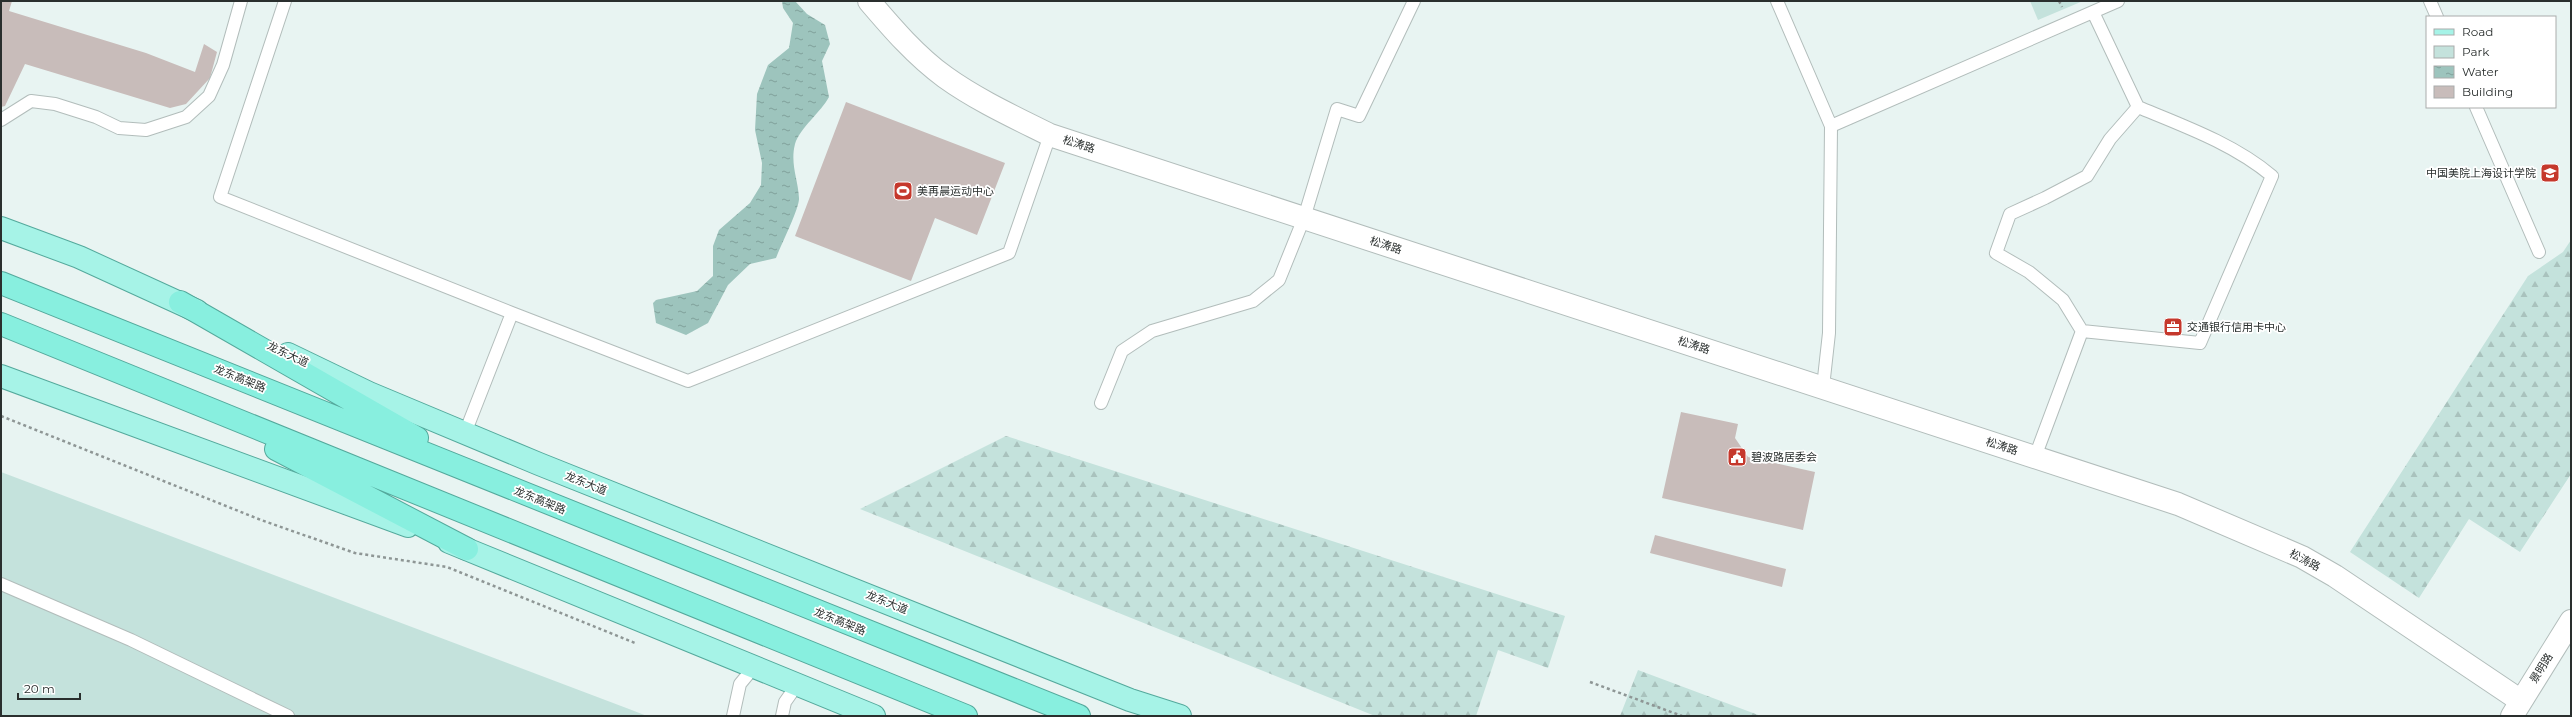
<svg xmlns="http://www.w3.org/2000/svg" width="2572" height="717" viewBox="0 0 2572 717" font-family="Montserrat,'Noto Sans SC',sans-serif">
<defs>
<pattern id="forest-firs" width="22" height="20" patternUnits="userSpaceOnUse"><rect width="22" height="20" fill="#c4e2dc"/><path d="M5 1l3.5 6h-7zM16 11l3.5 6h-7z" fill="#a9c2bd"/></pattern>
<pattern id="water-ripples" width="26" height="14" patternUnits="userSpaceOnUse"><rect width="26" height="14" fill="#9dc4bd"/><path d="M2 4q2-2 4 0t4 0M15 11q2-2 4 0t4 0" fill="none" stroke="#80a09a"/></pattern>
</defs>
<rect width="100%" height="100%" fill="#e8f4f2"/>
<path fill="#c4e2dc" d="M 2030,1 L 2083,1 L 2038,20 Z
M 1,472 L 629,709 L 647,716 L 1,716 Z"/>
<path fill="url(#forest-firs)" d="M 2571,240 L 2571,474 L 2520,552 L 2469,519 L 2419,598 L 2350,552 L 2528,276 L 2563,252 Z
M 1006,436 L 1565,616 L 1548,668 L 1498,650 L 1476,716 L 1375,716 L 860,509 Z
M 1638,670 L 1761,716 L 1620,716 Z"/>
<path fill="url(#water-ripples)" d="M 782,1 L 795,1 L 807,14 L 825,25 L 830,44 L 822,61 L 829,97 C 821,112 800,128 795,144 C 790,164 798,179 799,198 C 800,207 780,247 776,258 L 750,264 L 728,285 L 708,323 L 686,335 L 656,323 L 653,303 L 656,300 L 697,291 L 713,276 L 713,246 L 719,230 L 750,203 L 761,185 L 762,163 L 755,130 L 757,94 L 768,65 L 789,48 L 793,23 L 783,8 Z"/>
<path fill="#c8bcba" d="M 1,1 L 12,1 L 9,11 L 146,53 L 195,72 L 204,44 L 217,52 L 210,78 L 186,104 L 170,108 L 25,64 L 5,106 L 1,107 Z
M 846,102 L 1005,163 L 977,235 L 935,218 L 911,281 L 795,236 Z
M 1681,412 L 1738,424 L 1735,438 L 1748,457 L 1815,472 L 1803,530 L 1662,498 Z
M 1655,535 L 1786,569 L 1782,587 L 1650,553 Z"/>
<g fill="none" stroke-linecap="round" stroke-linejoin="round">
<g stroke="#b2bdbb" stroke-width="14">
<path id="service" d="M 285,1 L 220,197 L 512,313
M 1777,1 L 1831,126 L 1829,333 L 1823,387
M 2430,1 L 2437,17
M 2093,12 L 2138,107
M 2476,107 L 2539,252
M 1,120 L 31,101 L 55,104 L 96,117 L 119,128 L 146,130 L 186,117 L 209,96 L 223,65 L 241,1
M 1831,126 L 2118,1
M 1101,403 L 1122,351 L 1152,331 L 1253,301 L 1279,280 L 1304,218 L 1337,109 L 1359,116 L 1414,1
M 465,433 L 512,313 L 688,381 L 1009,253 L 1050,135
M 2035,457 L 2082,331 L 2200,343 L 2272,176 C 2234,144 2184,126 2138,107 L 2110,139 L 2087,176 L 2045,198 L 2010,214 L 1996,253 L 2029,272 L 2063,300 L 2082,331
M 1,584 L 131,640 L 288,716
M 733,716 L 740,684 L 754,667
M 782,716 L 785,702 L 797,685"/>
</g>
<g stroke="#b2bdbb" stroke-width="24">
<path id="minor" d="M 869,1 C 892,28 916,56 945,77 C 977,100 1014,117 1050,135 L 2178,504 L 2302,557 L 2335,576 L 2521,701
M 2512,716 L 2571,621"/>
</g>
<g stroke="#54a99c" stroke-width="24">
<path id="primary" d="M 1,228 L 79,257 L 197,311
M 288,354 L 369,393 L 539,464 L 1130,700 L 1180,716
M 1,376 L 408,526
M 449,542 L 874,716"/>
</g>
<g stroke="#54a99c" stroke-width="24">
<path id="trunk" d="M 1,283 L 1079,716
M 180,302 L 417,438
M 1,324 L 966,716
M 276,449 L 467,549"/>
</g>
<path stroke="#8e9695" stroke-width="2.5" stroke-dasharray="3 3" stroke-linecap="butt" d="M 2059,1 L 2062,7
M 1,416 L 261,520 L 355,553 L 447,567 L 635,643
M 1590,682 L 1682,716"/>
<use href="#service" stroke="#fff" stroke-width="12"/>
<use href="#minor" stroke="#fff" stroke-width="22"/>
<use href="#primary" stroke="#a6f3e7" stroke-width="22"/>
<use href="#trunk" stroke="#88efdf" stroke-width="22"/>
</g>
<defs>
<g id="university-square" transform="scale(1)"><rect x="-9" y="-9" width="18" height="18" rx="4" fill="#c5382c" stroke="#fff"/><path d="M0-5L7-2L0 1L-7-2ZM-4 1L0 2.5L4 1V4Q0 6-4 4Z" fill="#fff"/></g>
<g id="stadium-square" transform="scale(1)"><rect x="-9" y="-9" width="18" height="18" rx="4" fill="#c5382c" stroke="#fff"/><path d="M0-5a6.5 5 0 1 0 0 10a6.5 5 0 1 0 0-10ZM-3.5-1.8h7v3.6h-7Z" fill="#fff"/></g>
<g id="office-square" transform="scale(1)"><rect x="-9" y="-9" width="18" height="18" rx="4" fill="#c5382c" stroke="#fff"/><path d="M-6-3h4V-5.5h4V-3h4V5H-6ZM-1-4.5V-3h2v-1.5ZM-6 0V1H6V0Z" fill="#fff"/></g>
<g id="civic-square" transform="scale(1)"><rect x="-9" y="-9" width="18" height="18" rx="4" fill="#c5382c" stroke="#fff"/><path d="M-.6-6.5H3V-4.5H.6V-3L4-1V1h2V6H-6V1h2V-1L-.6-3ZM-1.2 2.5V6h2.4V2.5Z" fill="#fff"/></g>
</defs>
<g fill-rule="evenodd">
<use href="#university-square" x="2550" y="173"/>
<use href="#stadium-square" x="903" y="191"/>
<use href="#office-square" x="2173" y="327"/>
<use href="#civic-square" x="1737" y="457"/>
</g>
<g text-anchor="middle" dominant-baseline="central" stroke-width="3.5" stroke-linejoin="round" paint-order="stroke">
<g font-size="11" fill="#2a2f2e" stroke="#fff">
<text transform="translate(1079 144) rotate(18)">松涛路</text>
<text transform="translate(1386 245) rotate(18)">松涛路</text>
<text transform="translate(1694 345) rotate(18)">松涛路</text>
<text transform="translate(288 354) rotate(25)">龙东大道</text>
<text transform="translate(240 378) rotate(22)">龙东高架路</text>
<text transform="translate(2002 446) rotate(18)">松涛路</text>
<text transform="translate(586 483) rotate(22)">龙东大道</text>
<text transform="translate(540 500) rotate(22)">龙东高架路</text>
<text transform="translate(2305 560) rotate(28)">松涛路</text>
<text transform="translate(887 602) rotate(22)">龙东大道</text>
<text transform="translate(840 621) rotate(22)">龙东高架路</text>
<text transform="translate(2541 668) rotate(-58)">景明路</text>
</g>
<g font-size="11" fill="#2a2f2e" stroke="#fff" text-anchor="start">
<text x="2536" y="173" text-anchor="end">中国美院上海设计学院</text>
<text x="917" y="191">美再晨运动中心</text>
<text x="2187" y="327">交通银行信用卡中心</text>
<text x="1751" y="457">碧波路居委会</text>
</g>
</g>
<rect width="2572" height="717" fill="none" stroke="#2a2f2e" stroke-width="4"/>
<rect x="2426" y="16" width="130" height="92" fill="#ffffff" stroke="#aaacab"/>
<rect x="2434" y="29" width="20" height="6" fill="#a6f3e7" stroke="#aaacab"/>
<text x="2462" y="36" font-size="12" fill="#2a2f2e">Road</text>
<rect x="2434" y="46" width="20" height="12" fill="#c4e2dc" stroke="#aaacab"/>
<text x="2462" y="56" font-size="12" fill="#2a2f2e">Park</text>
<rect x="2434" y="66" width="20" height="12" fill="url(#water-ripples)" stroke="#aaacab"/>
<text x="2462" y="76" font-size="12" fill="#2a2f2e">Water</text>
<rect x="2434" y="86" width="20" height="12" fill="#c8bcba" stroke="#aaacab"/>
<text x="2462" y="96" font-size="12" fill="#2a2f2e">Building</text>
<path d="M18 693v6h62v-6" fill="none" stroke="#2a2f2e" stroke-width="2"/>
<text x="24" y="693" font-size="12" fill="#2a2f2e" stroke="#ffffff" stroke-width="3" paint-order="stroke">20 m</text>
</svg>
